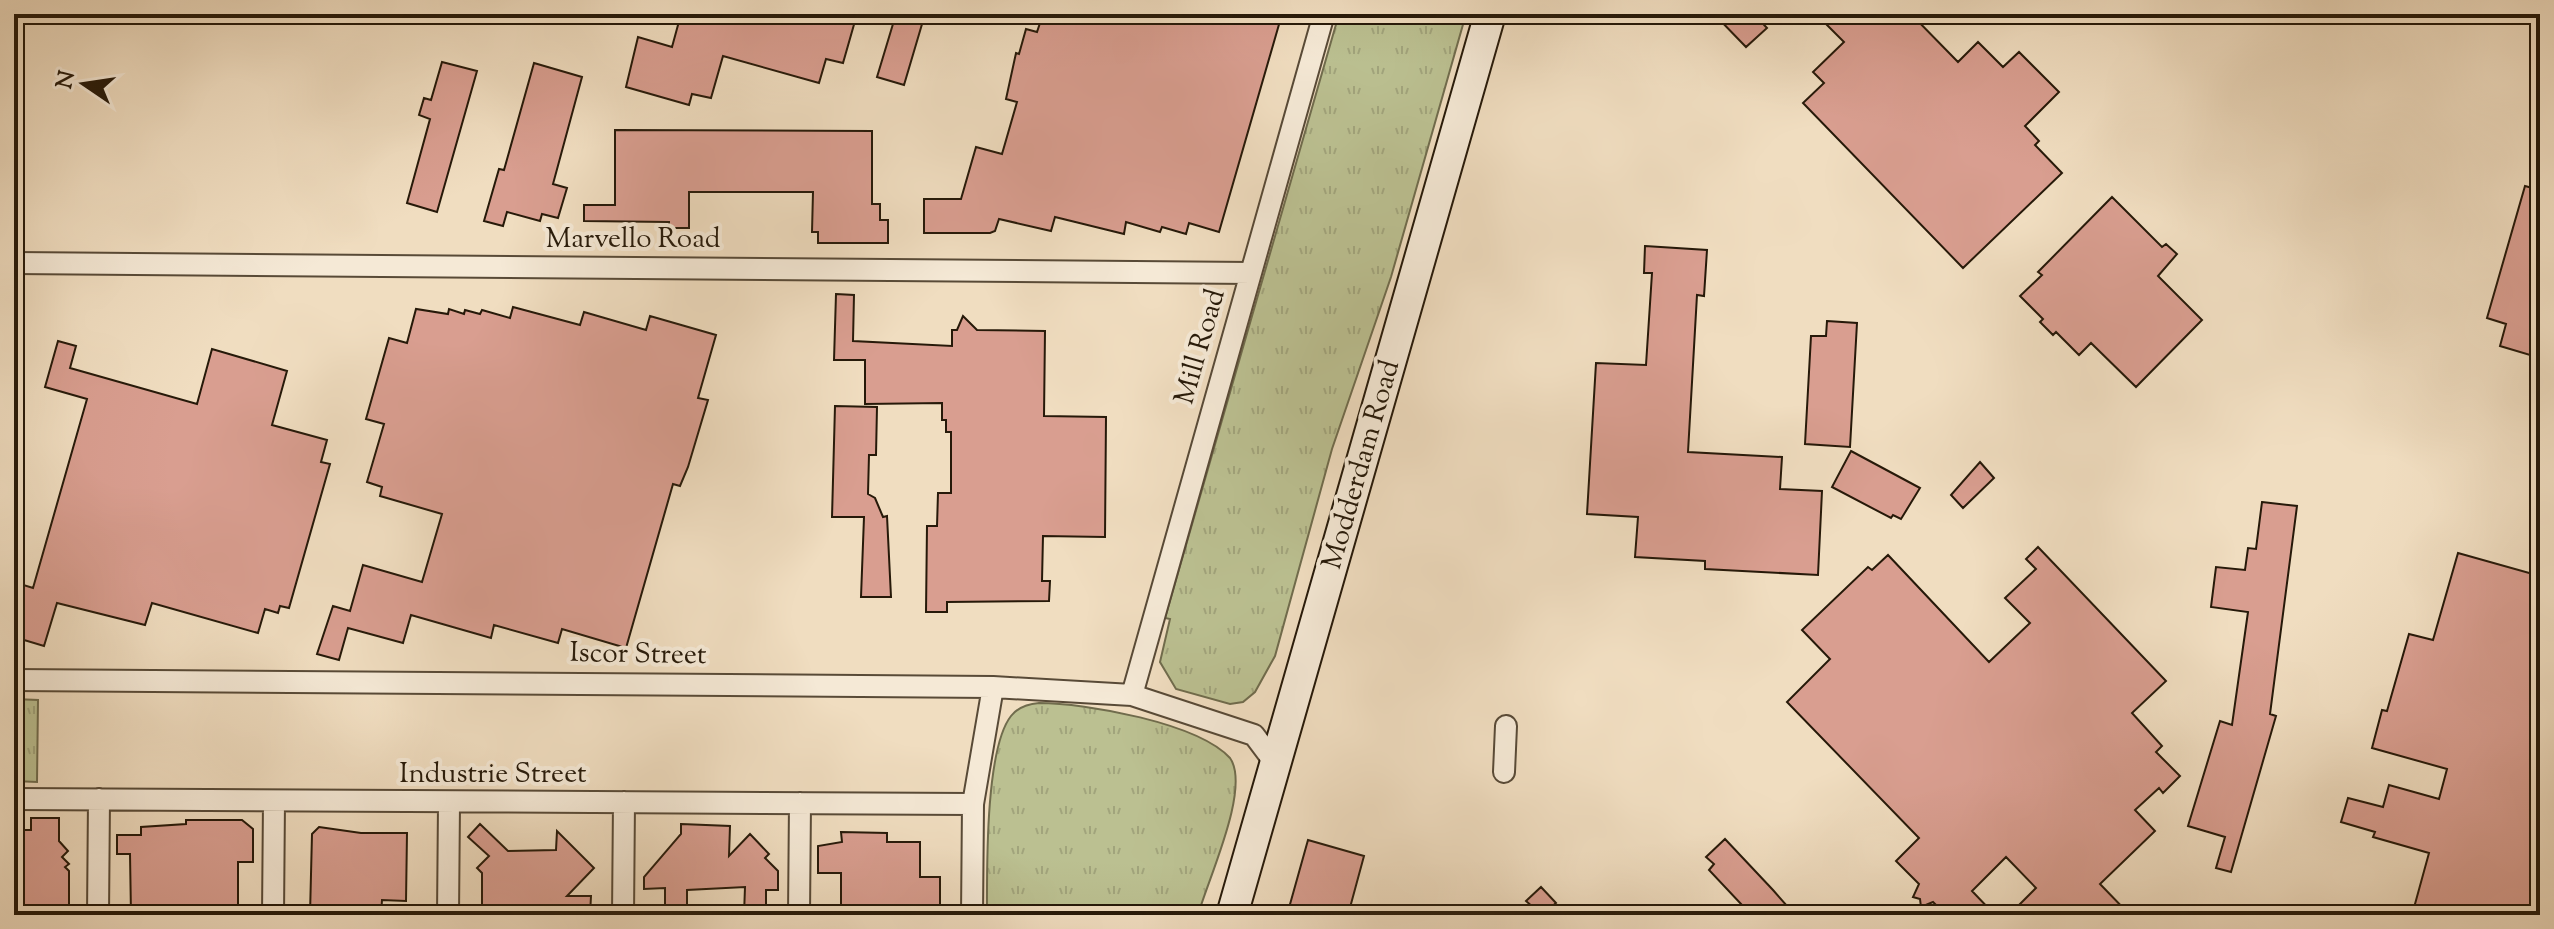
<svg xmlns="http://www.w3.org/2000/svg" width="2554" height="929" viewBox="0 0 2554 929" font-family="'Sorts Mill Goudy',serif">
<defs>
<pattern id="grass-tufts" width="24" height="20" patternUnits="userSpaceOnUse" patternTransform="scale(2)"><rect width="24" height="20" fill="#bbc091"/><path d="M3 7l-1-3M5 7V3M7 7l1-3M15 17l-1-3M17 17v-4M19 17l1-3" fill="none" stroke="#a1a47c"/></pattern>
</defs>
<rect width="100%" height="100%" fill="#f0ddc0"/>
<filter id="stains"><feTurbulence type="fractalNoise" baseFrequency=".0025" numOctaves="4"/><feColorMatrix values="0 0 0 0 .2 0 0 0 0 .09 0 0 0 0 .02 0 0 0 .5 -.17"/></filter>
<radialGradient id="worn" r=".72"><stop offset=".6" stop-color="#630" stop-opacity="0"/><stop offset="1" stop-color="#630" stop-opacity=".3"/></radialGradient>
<path fill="url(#grass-tufts)" stroke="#706c4d" stroke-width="2" d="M 1339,14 L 1466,14 L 1391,277 L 1332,449 L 1275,656 L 1255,692 L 1243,702 L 1230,704 L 1176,689 L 1160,662 L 1170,619 L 1165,618 Z
M 14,699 L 38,700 L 37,782 L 14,781 Z
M 1039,703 C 1086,703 1198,723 1230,758 C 1251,788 1208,879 1198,915 L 987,915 C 987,871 985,749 1011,716 C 1018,707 1028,704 1039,703 Z"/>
<path fill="#d99e90" stroke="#261909" stroke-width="2" d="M 681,14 L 857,14 L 843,63 L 826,59 L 819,83 L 723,56 L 711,98 L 692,94 L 689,105 L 626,87 L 638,37 L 672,47 Z
M 896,14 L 925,14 L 904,85 L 877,77 Z
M 1043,14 L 1090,14 L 1110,20 L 1111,14 L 1282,14 L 1219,232 L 1189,223 L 1186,234 L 1162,227 L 1160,232 L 1126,222 L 1124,234 L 1055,217 L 1051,231 L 999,219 L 995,231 L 990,233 L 924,233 L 924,199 L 961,199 L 976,147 L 1002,154 L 1017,102 L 1006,99 L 1016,53 L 1019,54 L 1026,29 L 1037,32 Z
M 1714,14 L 1754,14 L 1767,28 L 1746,47 Z
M 1816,14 L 1911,14 L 1958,62 L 1978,42 L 2003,67 L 2019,52 L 2059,92 L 2025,126 L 2039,141 L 2035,145 L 2062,173 L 1963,268 L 1803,103 L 1824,83 L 1813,72 L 1844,42 Z
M 442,62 L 477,71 L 437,212 L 407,203 L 430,119 L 419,115 L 424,98 L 431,100 Z
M 534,63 L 582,77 L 553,184 L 567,188 L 558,218 L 542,214 L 540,221 L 507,212 L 503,226 L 484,221 L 499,169 L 504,170 Z
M 615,130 L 872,131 L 872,204 L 880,204 L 880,220 L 888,220 L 888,243 L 818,243 L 818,232 L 812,232 L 813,192 L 689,192 L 689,228 L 669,228 L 669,222 L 584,221 L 584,205 L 615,205 Z
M 2525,186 L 2540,190 L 2540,358 L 2500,346 L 2506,324 L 2487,318 Z
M 2112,197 L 2162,247 L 2166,244 L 2177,254 L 2158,276 L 2202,320 L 2136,387 L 2091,343 L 2079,355 L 2056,332 L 2053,335 L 2040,322 L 2043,319 L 2020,296 L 2042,275 L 2038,272 Z
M 1645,246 L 1707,250 L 1704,296 L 1697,295 L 1688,452 L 1782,457 L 1780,489 L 1822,491 L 1818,575 L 1705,569 L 1705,561 L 1635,557 L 1638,517 L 1587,514 L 1596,363 L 1646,365 L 1652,273 L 1644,273 Z
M 836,294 L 854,295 L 853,341 L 952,346 L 952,330 L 957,330 L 963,316 L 977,330 L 1045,331 L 1044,416 L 1106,417 L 1105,537 L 1043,536 L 1042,581 L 1050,581 L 1049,601 L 947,602 L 947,612 L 926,612 L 927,526 L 937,526 L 938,493 L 951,493 L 951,432 L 946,432 L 946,420 L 942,420 L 942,403 L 865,404 L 865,360 L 834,360 Z
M 513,307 L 580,325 L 584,312 L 646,330 L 650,316 L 716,335 L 698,398 L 708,400 L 688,467 L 680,486 L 673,484 L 626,648 L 562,629 L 558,643 L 494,625 L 491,638 L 411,615 L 403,643 L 348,628 L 339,660 L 317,654 L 333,606 L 350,611 L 363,565 L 422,582 L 442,514 L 380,496 L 382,487 L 367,482 L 384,424 L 366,419 L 389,338 L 407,343 L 416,309 L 448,314 L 449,309 L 464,314 L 465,310 L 480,314 L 482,310 L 510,318 Z
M 1827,321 L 1857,323 L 1850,447 L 1805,444 L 1811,336 L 1826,336 Z
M 58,341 L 76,346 L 70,368 L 197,404 L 212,349 L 287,371 L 272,425 L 327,440 L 321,462 L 330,464 L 289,608 L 280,606 L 278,613 L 265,609 L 258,633 L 152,603 L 145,625 L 57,603 L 44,646 L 14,637 L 14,582 L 33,588 L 87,399 L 45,387 Z
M 835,406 L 877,407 L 876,455 L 869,455 L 868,494 L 875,498 L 883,517 L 887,516 L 891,597 L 861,597 L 864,517 L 832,517 Z
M 1851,451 L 1920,488 L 1901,519 L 1893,515 L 1891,518 L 1832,487 Z
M 1980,462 L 1994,478 L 1963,508 L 1951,495 Z
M 2262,502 L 2297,506 L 2270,714 L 2276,716 L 2231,872 L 2216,868 L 2225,837 L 2188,826 L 2220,721 L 2232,725 L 2248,612 L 2211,607 L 2216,567 L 2245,570 L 2248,548 L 2256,549 Z
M 2038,547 L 2166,681 L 2132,713 L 2162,746 L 2156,752 L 2180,776 L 2163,793 L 2159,788 L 2135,810 L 2155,831 L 2100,884 L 2130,915 L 2009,915 L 2036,888 L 2006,857 L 1972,891 L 1995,915 L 1946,915 L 1933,902 L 1921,907 L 1920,899 L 1913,897 L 1919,884 L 1896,861 L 1919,838 L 1787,702 L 1830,659 L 1802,630 L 1868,567 L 1872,570 L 1888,555 L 1989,662 L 2030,623 L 2005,598 L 2036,569 L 2026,559 Z
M 2458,553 L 2540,576 L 2540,915 L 2412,915 L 2429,853 L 2373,837 L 2375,832 L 2341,822 L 2348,798 L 2383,807 L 2389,785 L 2439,799 L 2447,769 L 2372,748 L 2382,710 L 2387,711 L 2409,634 L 2433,640 Z
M 31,818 L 59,818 L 59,841 L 68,851 L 62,857 L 69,864 L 65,867 L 69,871 L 69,915 L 14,915 L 14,830 L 31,830 Z
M 186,820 L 242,820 L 253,829 L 253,862 L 238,862 L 238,915 L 131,915 L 130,854 L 117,854 L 117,835 L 141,835 L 141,827 L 186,824 Z
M 480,824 L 508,851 L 556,850 L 557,831 L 594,868 L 567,896 L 591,896 L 590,915 L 482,915 L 482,873 L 477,868 L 489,856 L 468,837 Z
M 681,824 L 730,826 L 729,856 L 750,834 L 769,854 L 765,858 L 778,871 L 778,890 L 766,890 L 766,915 L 744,915 L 745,887 L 687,890 L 687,915 L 665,915 L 665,888 L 644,889 L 644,877 L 681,834 Z
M 319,827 L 361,833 L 407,833 L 406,901 L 382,900 L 381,915 L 310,915 L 312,834 Z
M 841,832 L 887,833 L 887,842 L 920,842 L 920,877 L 940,877 L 940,910 L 919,910 L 919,915 L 841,915 L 841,873 L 818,873 L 818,846 L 842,842 Z
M 1725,839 L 1773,890 L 1795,915 L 1732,915 L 1742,905 L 1709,870 L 1714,864 L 1706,857 Z
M 1308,840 L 1364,856 L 1348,915 L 1287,915 Z
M 1541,887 L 1556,903 L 1542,915 L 1526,901 Z"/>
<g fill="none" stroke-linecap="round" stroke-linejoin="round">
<g stroke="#584a37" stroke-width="24">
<path id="street" d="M 14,263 L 1251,273
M 14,680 L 993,687 L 1132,695 L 1254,735 L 1275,763
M 1132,695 L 1324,14
M 1504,772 L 1506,726
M 14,799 L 973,804
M 98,915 L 99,799
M 273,915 L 274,801
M 448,915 L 449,804
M 623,915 L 624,802
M 799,915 L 800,803
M 972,915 L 973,804 L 993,687"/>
</g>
<g stroke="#261909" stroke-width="34">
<path id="secondary" d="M 1232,915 L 1490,14"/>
</g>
<use href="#street" stroke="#f5e9d6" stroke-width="20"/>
<use href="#secondary" stroke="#f5e9d6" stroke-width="30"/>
</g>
<g text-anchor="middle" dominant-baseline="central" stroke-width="8" stroke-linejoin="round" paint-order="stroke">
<g font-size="28" fill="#261909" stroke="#f5e9d6">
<text x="633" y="240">Marvello Road</text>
<text transform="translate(1201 347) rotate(-74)">Mill Road</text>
<text transform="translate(1362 465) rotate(-74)">Modderdam Road</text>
<text transform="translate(638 655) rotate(1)">Iscor Street</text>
<text x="493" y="775">Industrie Street</text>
</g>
</g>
<rect width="2554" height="929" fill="none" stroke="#f0ddc0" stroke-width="48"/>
<rect x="16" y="16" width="2522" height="897" fill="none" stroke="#261909" stroke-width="4"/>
<rect x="24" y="24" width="2506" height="881" fill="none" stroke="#261909" stroke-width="2"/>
<g transform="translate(84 84) rotate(283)" stroke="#f5e9d6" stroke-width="6" paint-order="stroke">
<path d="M0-6L14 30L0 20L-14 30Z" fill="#261909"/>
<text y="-12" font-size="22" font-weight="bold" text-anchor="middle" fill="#261909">N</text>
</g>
<rect width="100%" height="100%" filter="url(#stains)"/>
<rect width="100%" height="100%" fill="url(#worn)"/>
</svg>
